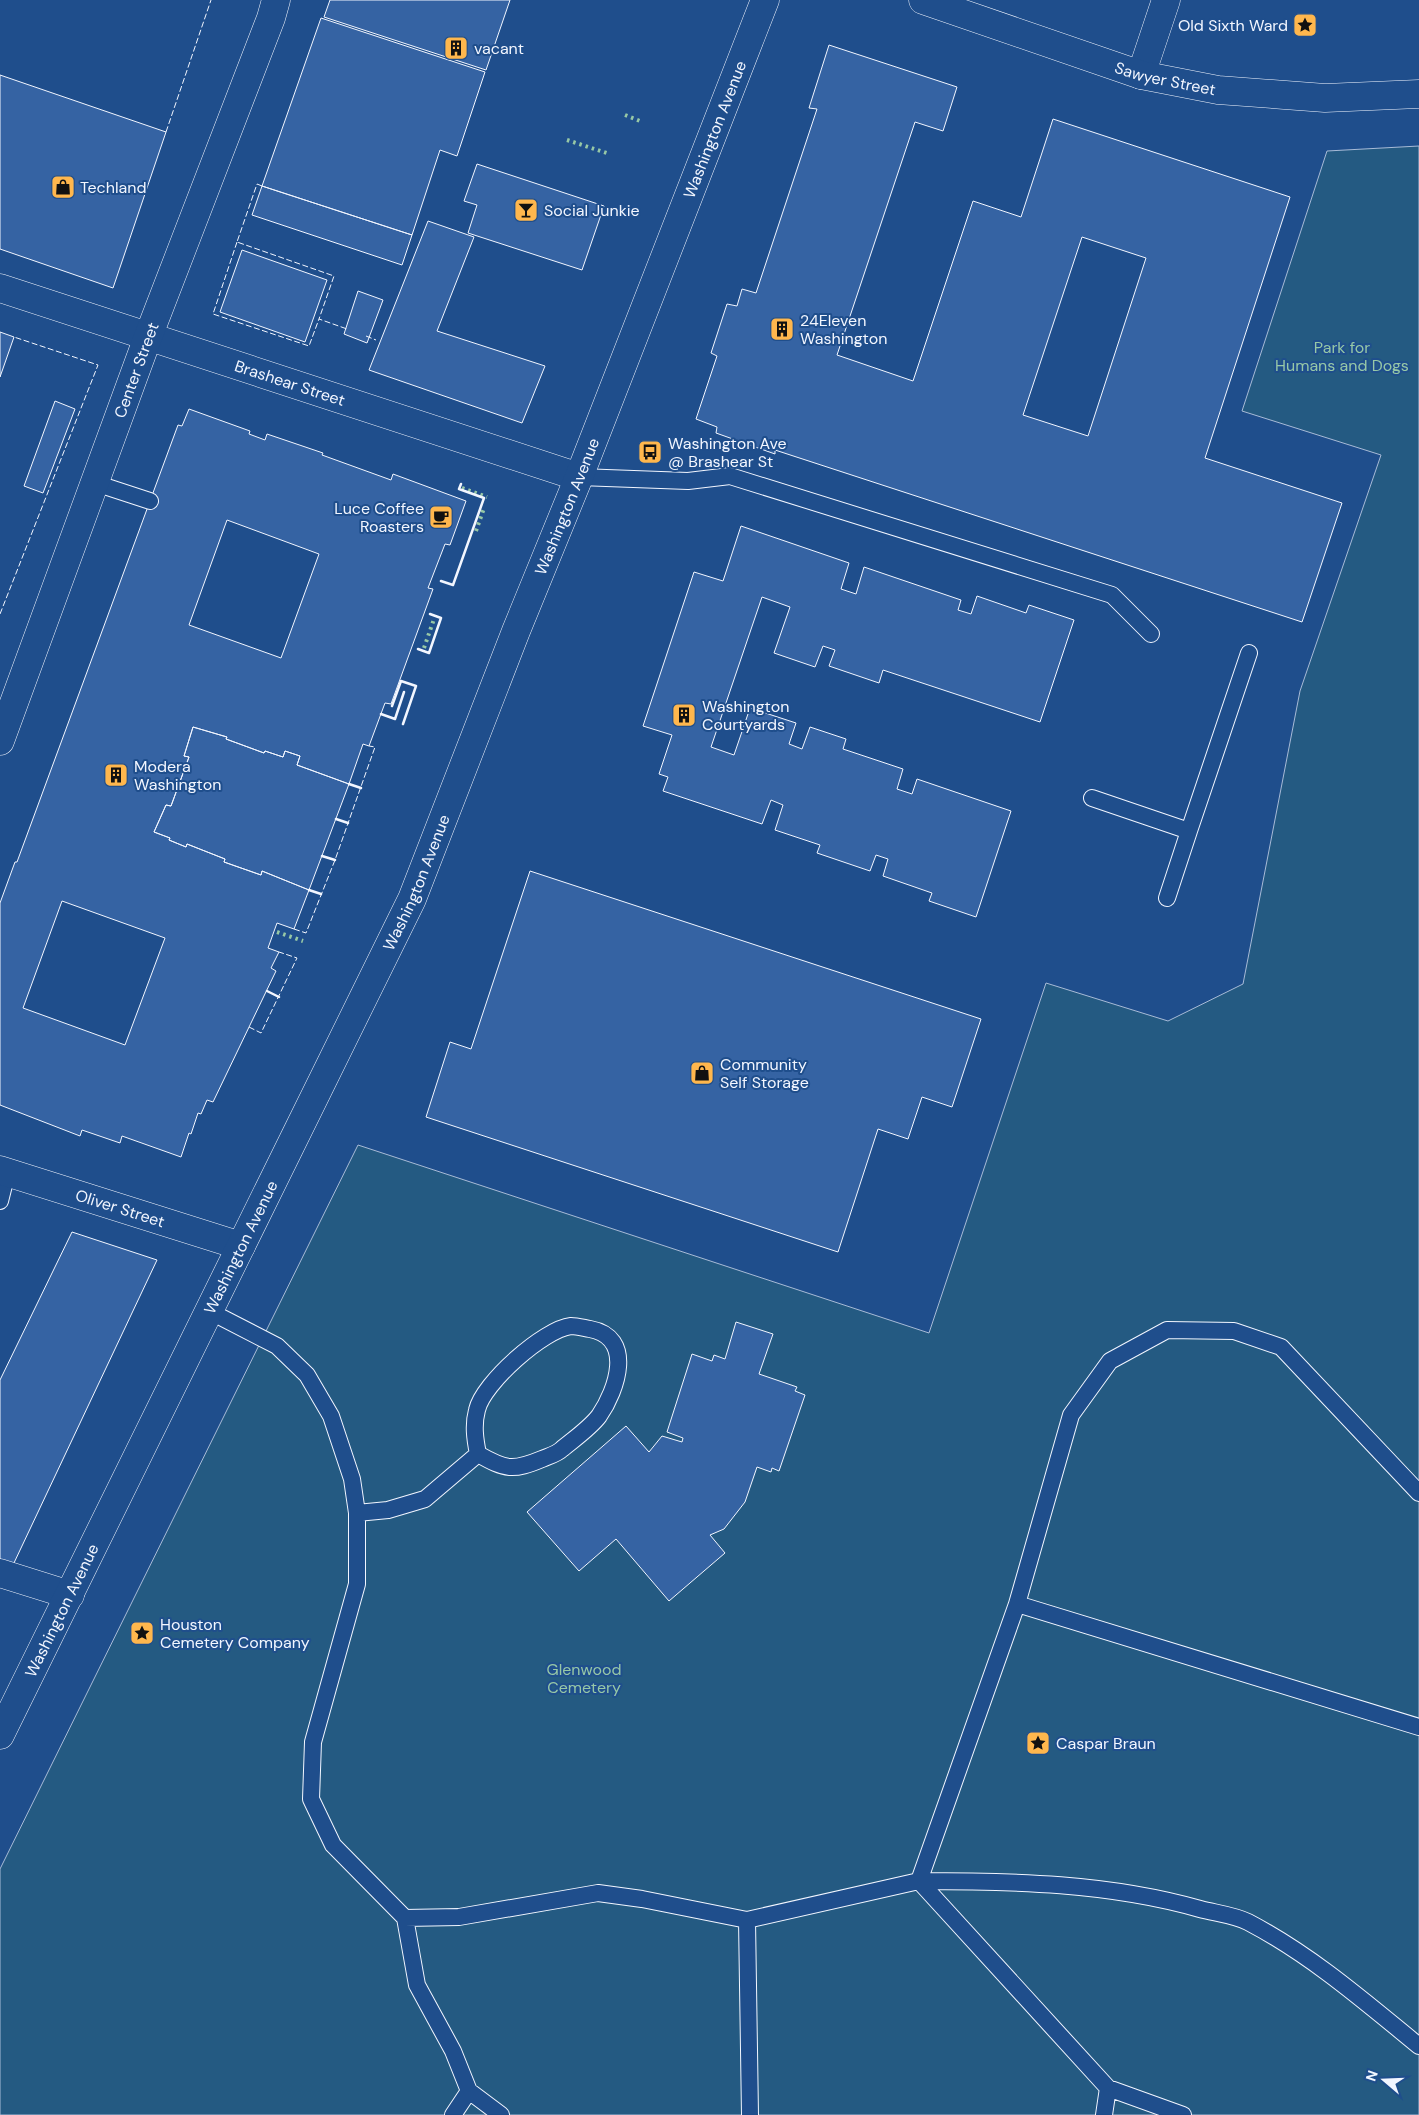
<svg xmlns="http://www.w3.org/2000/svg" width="1419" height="2115" viewBox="0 0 1419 2115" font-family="'DM Sans',sans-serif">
<rect width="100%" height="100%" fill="#1f4e8c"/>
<path fill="#245a82" stroke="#a8bbd7" d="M 1419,146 L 1419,2115 L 0,2115 L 0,1869 L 358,1145 L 929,1333 L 1046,983 L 1168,1021 L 1243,984 L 1300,691 L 1381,455 L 1242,411 L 1327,151 Z"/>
<path fill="#3563a3" stroke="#f2f6ff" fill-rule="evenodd" d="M 330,0 L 510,0 L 486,70 L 324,17 Z
M 321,18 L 485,72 L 457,156 L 440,150 L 412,235 L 262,186 Z
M 829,45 L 957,87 L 943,131 L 915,122 L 837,355 L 913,381 L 973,201 L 1021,217 L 1053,119 L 1290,197 L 1205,458 L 1342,503 L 1302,622 L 775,450 L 775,454 L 716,433 L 717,427 L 696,419 L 717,356 L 711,353 L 727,304 L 737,306 L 742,289 L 756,293 L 817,109 L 809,108 ZM 1082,237 L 1146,258 L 1088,436 L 1023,415 Z
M 0,75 L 166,132 L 113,288 L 0,249 Z
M 477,164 L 604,206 L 582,270 L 468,233 L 477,205 L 464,201 Z
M 262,186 L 412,235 L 402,265 L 252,215 Z
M 428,221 L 474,237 L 437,331 L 545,366 L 522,423 L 369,370 Z
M 242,250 L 327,280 L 305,342 L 220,312 Z
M 358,291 L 383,300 L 367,343 L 344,334 Z
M 0,332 L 14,337 L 0,377 Z
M 55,401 L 75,409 L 43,493 L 24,486 Z
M 189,409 L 250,431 L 249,434 L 265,440 L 267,434 L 323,453 L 322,455 L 391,480 L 393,474 L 466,501 L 450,545 L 445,544 L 428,588 L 433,589 L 391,704 L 385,703 L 369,746 L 363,744 L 349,784 L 297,765 L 300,756 L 285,751 L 283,757 L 265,751 L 264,753 L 226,739 L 227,737 L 193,727 L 184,756 L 189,757 L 171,806 L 166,805 L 154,832 L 170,838 L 169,840 L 186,847 L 187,844 L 225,859 L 224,862 L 261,875 L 262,871 L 309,890 L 294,929 L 277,923 L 268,948 L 279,952 L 271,968 L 276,971 L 213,1102 L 207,1100 L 201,1114 L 198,1113 L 191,1134 L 189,1133 L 181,1157 L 122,1136 L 120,1143 L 82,1130 L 80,1136 L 0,1105 L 0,903 L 15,862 L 17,862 L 178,425 L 182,426 ZM 227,520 L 319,554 L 281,658 L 189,625 ZM 62,901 L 165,938 L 125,1045 L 23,1008 Z
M 741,526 L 849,563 L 841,589 L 856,594 L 864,567 L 961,600 L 958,610 L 971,614 L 977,596 L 1026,613 L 1029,605 L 1074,620 L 1040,722 L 883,670 L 879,683 L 829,666 L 835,650 L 823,646 L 815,667 L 774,653 L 790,607 L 762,597 L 711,747 L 734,755 L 750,708 L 796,723 L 789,744 L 802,749 L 810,727 L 846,739 L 843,749 L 903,769 L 897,789 L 912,794 L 917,779 L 1011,811 L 976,917 L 929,901 L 932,893 L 883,876 L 888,859 L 876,855 L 870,871 L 817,853 L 820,845 L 775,830 L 783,805 L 771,800 L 762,824 L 663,791 L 668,777 L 659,774 L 672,735 L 643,726 L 694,572 L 723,581 Z
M 193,727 L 227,737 L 226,739 L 264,753 L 265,751 L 283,757 L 285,751 L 300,756 L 297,765 L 349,784 L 309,890 L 262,871 L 261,875 L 224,862 L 225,859 L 187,844 L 186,847 L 169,840 L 170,838 L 154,832 L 166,805 L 171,806 L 189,757 L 184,756 Z
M 530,871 L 981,1019 L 952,1107 L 922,1097 L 908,1139 L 878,1129 L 838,1252 L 426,1117 L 450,1042 L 471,1049 Z
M 72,1232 L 157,1260 L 13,1565 L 0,1559 L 0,1380 Z
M 736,1322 L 773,1334 L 759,1374 L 797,1387 L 795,1391 L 805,1395 L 779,1471 L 772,1468 L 771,1472 L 757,1467 L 745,1502 L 724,1529 L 710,1535 L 725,1553 L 669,1601 L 616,1539 L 579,1571 L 527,1512 L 626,1426 L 649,1452 L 662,1436 L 682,1442 L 683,1438 L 667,1432 L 692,1354 L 712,1361 L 714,1355 L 725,1359 Z"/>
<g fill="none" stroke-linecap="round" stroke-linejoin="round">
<g stroke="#f2f6ff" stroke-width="18">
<path id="lane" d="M 579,477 L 688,481 L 730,476 L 1112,595 L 1151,634
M 95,483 L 150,501
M 1092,798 L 1189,831 L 1249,653
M 1167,898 L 1189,831
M 0,1201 L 7,1173
M 209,1311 L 277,1346 L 307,1375 L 331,1416 L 352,1479 L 357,1513 L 357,1584 L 313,1742 L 311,1799 L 333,1845 L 405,1918 L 459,1917 L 598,1893 L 642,1899 L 747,1920 L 919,1881 L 1017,1604 L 1071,1415 L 1110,1361 L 1167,1330 L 1234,1331 L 1281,1347 L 1419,1493
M 357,1513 L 388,1510 L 425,1499 L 478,1454 C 506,1470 513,1471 542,1459 C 549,1456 557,1454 562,1449 C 574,1439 590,1428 599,1416 C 617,1390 635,1337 590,1329 C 584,1328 577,1326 571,1326 C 544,1329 483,1383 477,1410 C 473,1425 475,1439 478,1454
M 1017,1604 L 1419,1727
M 919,1881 C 1013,1881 1109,1883 1200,1909 C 1215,1913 1234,1915 1248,1922 C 1311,1955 1364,2001 1419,2046
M 919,1881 L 1108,2088 L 1104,2115
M 405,1918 L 417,1985 L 453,2051 L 469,2091 L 501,2115
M 747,1920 L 750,2115
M 1108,2088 L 1183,2115
M 453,2115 L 469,2091"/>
</g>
<g stroke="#f2f6ff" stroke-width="29">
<g id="street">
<path d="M 1141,75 L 1166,0"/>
<path id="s1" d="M 0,288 L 579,477"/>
<path d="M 0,1573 L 70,1595"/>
</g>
</g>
<g stroke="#f2f6ff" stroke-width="29">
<g id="secondary">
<path id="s2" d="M 923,0 L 1141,75 L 1218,90 L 1325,98 L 1419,94"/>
<path id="s3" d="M 0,741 L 148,337 L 271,18 L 276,0"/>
<path id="s4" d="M 0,1170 L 241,1246"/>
<path id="s5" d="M 0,1735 L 412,899 L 516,631 L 579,477 L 765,0"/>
</g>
</g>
<use href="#lane" stroke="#1f4e8c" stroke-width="16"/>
<use href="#street" stroke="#1f4e8c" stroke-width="28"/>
<use href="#secondary" stroke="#1f4e8c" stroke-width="28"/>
<path stroke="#97c8a6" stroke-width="4" stroke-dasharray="2.5 4" stroke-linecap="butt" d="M 625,115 L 640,121
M 567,140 L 610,154
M 462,488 L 487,497
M 476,531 L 484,508
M 424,648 L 434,619
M 277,932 L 303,941"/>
<path stroke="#f2f6ff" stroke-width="1" stroke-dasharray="6 2.5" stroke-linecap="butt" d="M 166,132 L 211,0
M 262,186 L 257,184 L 237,242 L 334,276 L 319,319 L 347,329
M 237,242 L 213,314 L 309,346 L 319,319
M 366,336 L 376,340
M 0,614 L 98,365 L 14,337
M 294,929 L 306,933 L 335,860 L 375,747 L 369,746
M 249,1027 L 261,1033 L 297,958 L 279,952"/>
<path stroke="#f2f6ff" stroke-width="2.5" d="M 441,581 L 453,585 L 484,498 L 459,489 L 461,484
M 418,649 L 429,653 L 441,618 L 430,614
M 392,706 L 401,681 L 416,686 L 403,724
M 381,714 L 395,719 L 404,692
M 349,784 L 361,788
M 336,819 L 348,823
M 322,856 L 335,860
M 309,890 L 321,894
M 267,991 L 279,997"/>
</g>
<defs>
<g id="sight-square" transform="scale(1.25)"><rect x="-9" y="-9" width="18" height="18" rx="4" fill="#ffb74d" stroke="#1f4e8c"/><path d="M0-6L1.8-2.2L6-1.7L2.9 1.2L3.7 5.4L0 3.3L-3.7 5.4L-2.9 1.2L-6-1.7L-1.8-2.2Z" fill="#111"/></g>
<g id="building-square" transform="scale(1.25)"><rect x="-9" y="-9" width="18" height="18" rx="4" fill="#ffb74d" stroke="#1f4e8c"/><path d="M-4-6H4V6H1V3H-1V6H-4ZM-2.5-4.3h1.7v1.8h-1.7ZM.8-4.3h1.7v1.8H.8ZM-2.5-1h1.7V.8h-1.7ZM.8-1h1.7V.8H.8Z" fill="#111"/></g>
<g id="shop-square" transform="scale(1.25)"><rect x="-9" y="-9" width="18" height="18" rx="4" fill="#ffb74d" stroke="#1f4e8c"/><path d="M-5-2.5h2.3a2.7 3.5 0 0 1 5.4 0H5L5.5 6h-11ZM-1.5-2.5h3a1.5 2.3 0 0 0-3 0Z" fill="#111"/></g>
<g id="bar-square" transform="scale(1.25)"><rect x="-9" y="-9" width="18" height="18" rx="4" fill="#ffb74d" stroke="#1f4e8c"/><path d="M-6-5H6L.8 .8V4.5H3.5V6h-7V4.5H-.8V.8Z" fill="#111"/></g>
<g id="bus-square" transform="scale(1.25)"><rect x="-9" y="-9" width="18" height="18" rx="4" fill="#ffb74d" stroke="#1f4e8c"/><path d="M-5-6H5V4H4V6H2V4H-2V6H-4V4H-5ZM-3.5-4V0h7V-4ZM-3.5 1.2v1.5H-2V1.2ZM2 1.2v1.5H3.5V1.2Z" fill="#111"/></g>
<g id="cafe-square" transform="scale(1.25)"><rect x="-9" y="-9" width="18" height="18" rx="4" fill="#ffb74d" stroke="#1f4e8c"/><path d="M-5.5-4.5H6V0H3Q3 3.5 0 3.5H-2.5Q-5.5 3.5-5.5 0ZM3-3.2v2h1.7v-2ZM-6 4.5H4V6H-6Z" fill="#111"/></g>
</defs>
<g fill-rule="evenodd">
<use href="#sight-square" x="1305" y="25"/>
<use href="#building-square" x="456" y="48"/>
<use href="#shop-square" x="63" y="187"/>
<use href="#bar-square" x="526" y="210"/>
<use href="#building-square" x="782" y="329"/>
<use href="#bus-square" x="650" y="452"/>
<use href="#cafe-square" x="441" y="517"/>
<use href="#building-square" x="684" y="715"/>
<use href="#building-square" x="116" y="775"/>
<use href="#shop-square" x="702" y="1073"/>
<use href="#sight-square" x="142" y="1633"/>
<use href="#sight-square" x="1038" y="1743"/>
</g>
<g text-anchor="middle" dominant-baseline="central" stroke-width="4" stroke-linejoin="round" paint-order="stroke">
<g font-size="16" fill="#f2f6ff" stroke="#1f4e8c" text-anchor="start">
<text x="1288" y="25" text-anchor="end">Old Sixth Ward</text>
<text x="474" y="48">vacant</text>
<text x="80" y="187">Techland</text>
<text x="544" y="210">Social Junkie</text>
<text x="800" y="320">24Eleven<tspan x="800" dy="18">Washington</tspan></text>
<text x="668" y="443">Washington Ave<tspan x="668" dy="18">@ Brashear St</tspan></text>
<text x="424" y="508" text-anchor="end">Luce Coffee<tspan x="424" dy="18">Roasters</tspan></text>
<text x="702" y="706">Washington<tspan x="702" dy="18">Courtyards</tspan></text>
<text x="134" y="766">Modera<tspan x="134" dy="18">Washington</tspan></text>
<text x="720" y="1064">Community<tspan x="720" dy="18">Self Storage</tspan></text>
<text x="160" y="1624">Houston<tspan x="160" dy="18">Cemetery Company</tspan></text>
<text x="1056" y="1743">Caspar Braun</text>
</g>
<g font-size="16" fill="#f2f6ff" stroke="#1f4e8c">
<text stroke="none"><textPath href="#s2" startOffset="255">Sawyer Street</textPath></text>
<text stroke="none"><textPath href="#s5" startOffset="1759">Washington Avenue</textPath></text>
<text stroke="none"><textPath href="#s3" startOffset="395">Center Street</textPath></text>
<text stroke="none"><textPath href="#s1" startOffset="305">Brashear Street</textPath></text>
<text stroke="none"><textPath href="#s5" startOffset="1354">Washington Avenue</textPath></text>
<text stroke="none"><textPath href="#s5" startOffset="949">Washington Avenue</textPath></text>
<text stroke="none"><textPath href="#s4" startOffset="126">Oliver Street</textPath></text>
<text stroke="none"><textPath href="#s5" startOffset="544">Washington Avenue</textPath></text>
<text stroke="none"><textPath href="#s5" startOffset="139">Washington Avenue</textPath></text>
</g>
<g font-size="16" fill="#97c8a6" stroke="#1f4e8c">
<text x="1342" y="347">Park for<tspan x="1342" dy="18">Humans and Dogs</tspan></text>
<text x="584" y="1669">Glenwood<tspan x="584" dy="18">Cemetery</tspan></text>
</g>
</g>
<g transform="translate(1384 2080) rotate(289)" stroke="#1f4e8c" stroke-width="4" paint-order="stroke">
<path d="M0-4L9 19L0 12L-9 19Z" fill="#f2f6ff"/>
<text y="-8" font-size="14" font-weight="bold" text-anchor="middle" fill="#f2f6ff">N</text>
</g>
</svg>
